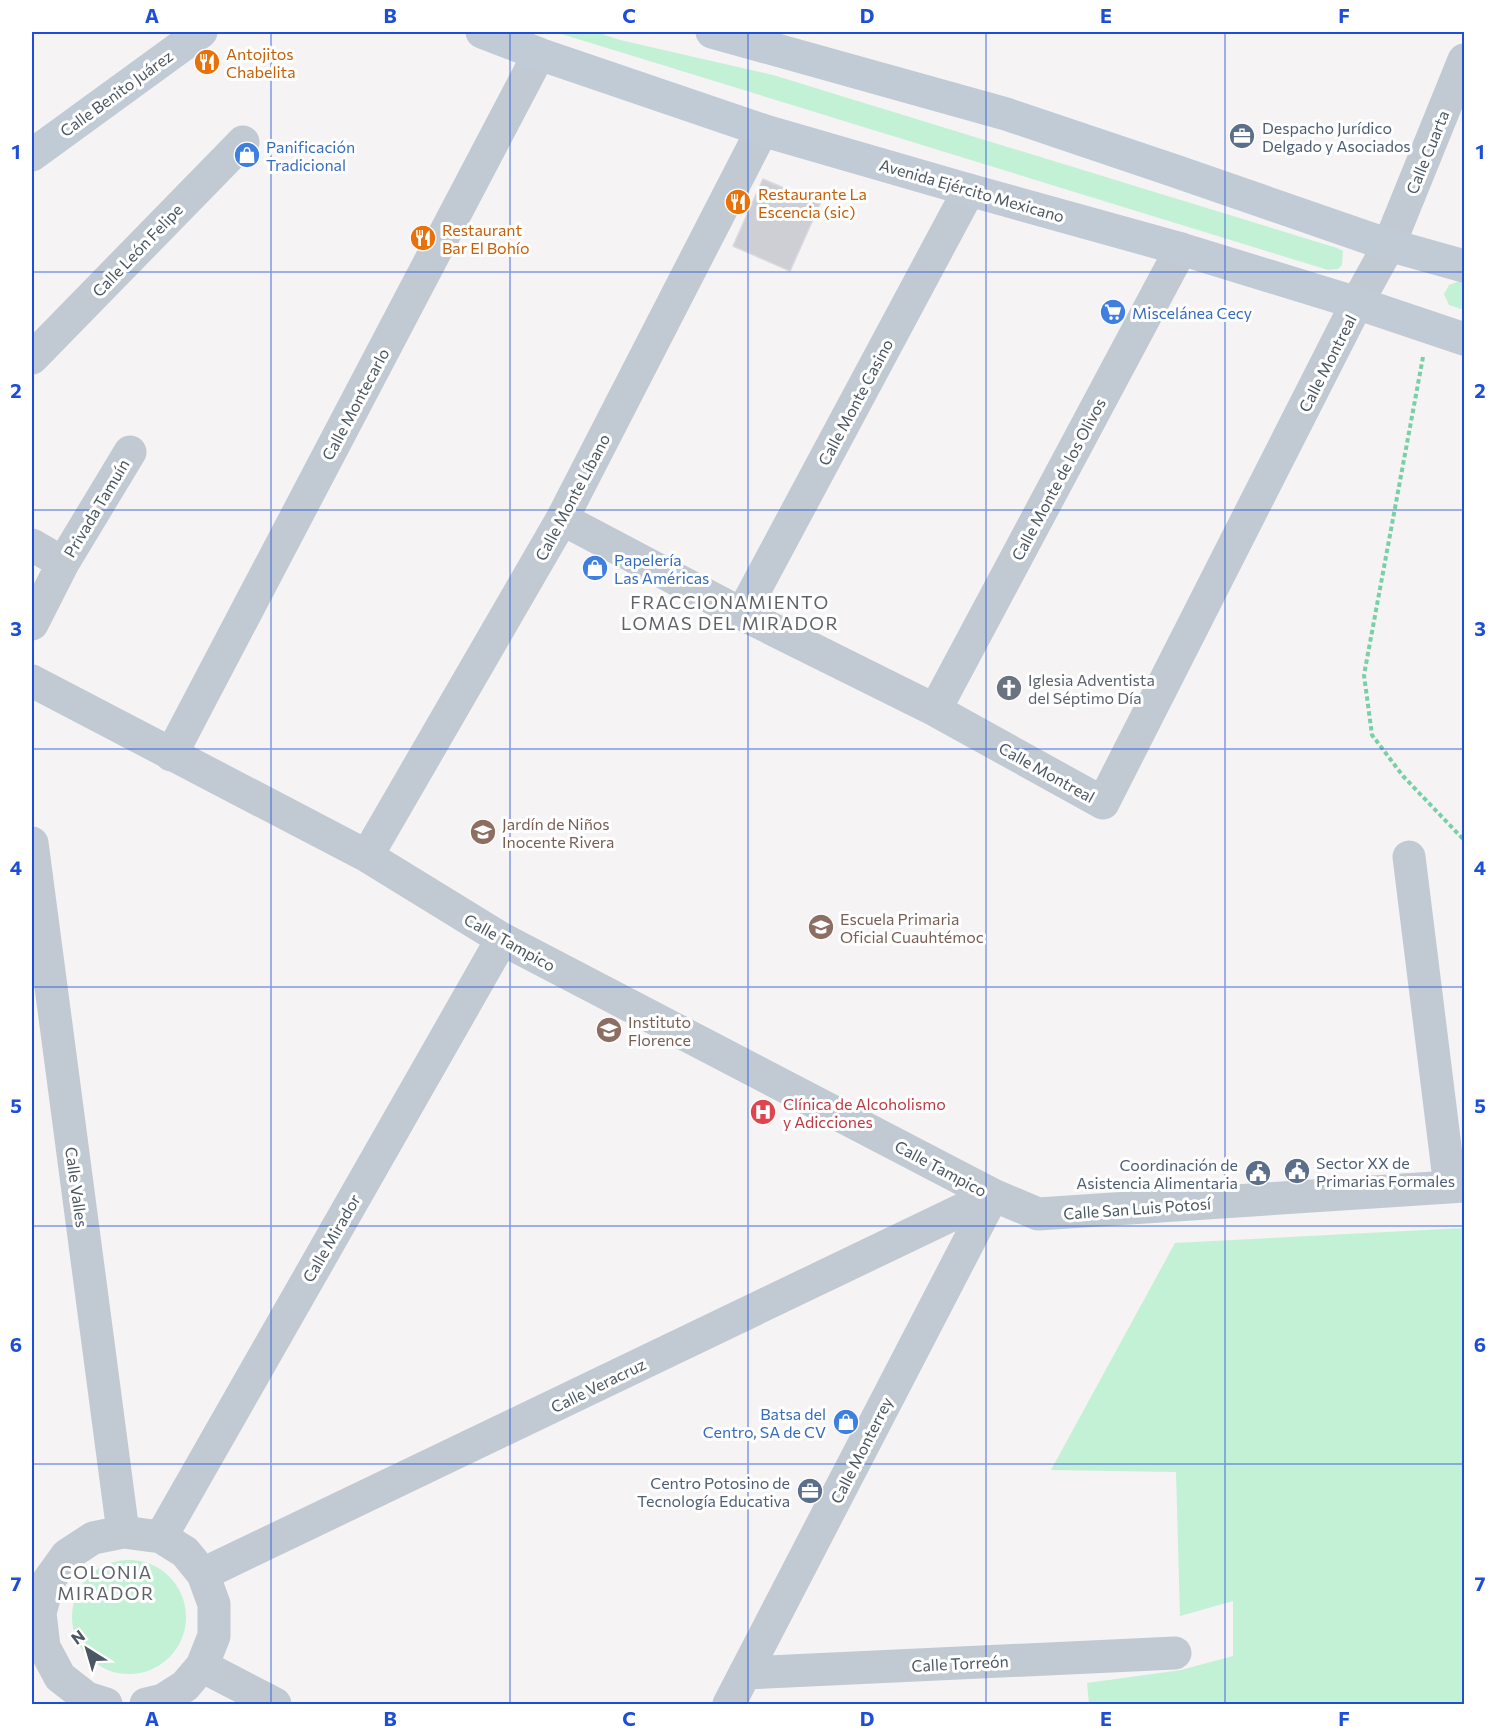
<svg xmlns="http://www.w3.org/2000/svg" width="1496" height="1736" viewBox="0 0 1496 1736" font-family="Commissioner,sans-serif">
<rect width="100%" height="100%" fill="#f5f3f3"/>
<path fill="#c3f1d5" d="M 555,32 L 596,32 L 620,40 L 773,75 L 1337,248 L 1343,251 L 1342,265 L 1338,269 L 1328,270 Z
M 1460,281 L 1464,283 L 1464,310 L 1449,305 L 1444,294 L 1449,285 Z
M 1464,1228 L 1464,1704 L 1089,1704 L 1087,1683 L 1181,1670 L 1233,1656 L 1233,1601 L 1180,1616 L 1176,1472 L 1051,1470 L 1175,1243 Z
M72 1617a57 57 0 1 1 114 0a57 57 0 1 1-114 0Z"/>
<path fill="#cdcfd5" stroke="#d7d9de" stroke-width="1.5" d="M 763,179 L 820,204 L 790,271 L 733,246 Z"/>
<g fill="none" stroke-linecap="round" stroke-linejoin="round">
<path stroke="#7ad0a6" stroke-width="4" stroke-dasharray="4.5 3" stroke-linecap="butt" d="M 1423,357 L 1364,675 L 1372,735 L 1403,776 L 1464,840"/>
<path stroke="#c1cad2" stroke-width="33" d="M 32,358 L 243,142
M 562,519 L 742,614 L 935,710 L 1103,803 L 1357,303 L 1389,245 L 1464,60
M 32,545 L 63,563
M 742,614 L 969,190
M 32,624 L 63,563 L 130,452
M 32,681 L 367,856 L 502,939 L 993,1195 L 1038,1214 L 1464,1186
M 935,710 L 1181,249
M 171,755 L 539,54
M 32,843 L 123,1532
M 367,856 L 562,519 L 762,130
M 1409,857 L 1450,1187
M 161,1537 L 502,939
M 203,1574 L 993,1195
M 202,1666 L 275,1704
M 745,1673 L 1175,1653
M 106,1704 L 87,1698 L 60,1677 L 44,1647 L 40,1613 L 49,1580 L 67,1555 L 93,1538 L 123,1532 L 161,1537 L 185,1552 L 203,1574 L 214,1604 L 214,1636 L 202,1666 L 185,1686 L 163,1700 L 146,1704
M 729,1704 L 993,1195"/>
<path stroke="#c1cbd6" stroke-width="33" d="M 482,32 L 539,54 L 762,130 L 969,190 L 1181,249 L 1357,303 L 1464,339
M 712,32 L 1006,114 L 1175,171 L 1389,245 L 1464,266
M 32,155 L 201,32"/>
</g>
<path fill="none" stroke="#1d4ed8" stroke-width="1.5" stroke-opacity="0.55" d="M 271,32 L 271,1704M 510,32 L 510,1704M 748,32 L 748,1704M 986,32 L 986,1704M 1225,32 L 1225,1704M 32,272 L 1464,272M 32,510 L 1464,510M 32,749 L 1464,749M 32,987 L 1464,987M 32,1226 L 1464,1226M 32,1464 L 1464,1464"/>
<defs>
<g id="restaurant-disc" transform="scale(1.35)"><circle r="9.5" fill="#e8710a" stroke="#fff"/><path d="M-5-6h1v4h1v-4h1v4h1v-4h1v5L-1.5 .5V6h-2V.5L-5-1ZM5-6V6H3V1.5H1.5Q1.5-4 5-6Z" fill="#fff"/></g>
<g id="office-disc" transform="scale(1.35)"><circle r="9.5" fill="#5c6f8a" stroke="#fff"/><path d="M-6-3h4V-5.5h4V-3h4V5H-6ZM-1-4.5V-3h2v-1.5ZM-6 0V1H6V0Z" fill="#fff"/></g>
<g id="shop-disc" transform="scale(1.35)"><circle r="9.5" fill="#3f7fe0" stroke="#fff"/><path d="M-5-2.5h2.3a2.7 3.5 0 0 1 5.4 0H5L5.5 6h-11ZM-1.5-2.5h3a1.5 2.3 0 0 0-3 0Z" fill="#fff"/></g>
<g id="supermarket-disc" transform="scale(1.35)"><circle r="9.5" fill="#3f7fe0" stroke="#fff"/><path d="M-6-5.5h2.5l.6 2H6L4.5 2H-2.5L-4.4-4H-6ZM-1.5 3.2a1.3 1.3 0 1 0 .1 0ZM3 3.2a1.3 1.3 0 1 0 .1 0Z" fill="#fff"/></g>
<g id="church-disc" transform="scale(1.35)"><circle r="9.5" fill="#6b7280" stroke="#fff"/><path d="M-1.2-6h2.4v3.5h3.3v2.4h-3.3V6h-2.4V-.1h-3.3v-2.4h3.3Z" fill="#fff"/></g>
<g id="school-disc" transform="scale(1.35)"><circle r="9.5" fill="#8d6e63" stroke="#fff"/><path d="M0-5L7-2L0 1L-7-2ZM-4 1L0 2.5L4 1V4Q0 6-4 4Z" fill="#fff"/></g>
<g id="university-disc" transform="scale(1.35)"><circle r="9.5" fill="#8d6e63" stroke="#fff"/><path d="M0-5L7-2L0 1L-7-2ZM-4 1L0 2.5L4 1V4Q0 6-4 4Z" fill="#fff"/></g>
<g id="hospital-disc" transform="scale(1.35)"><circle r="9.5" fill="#e0444e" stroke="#fff"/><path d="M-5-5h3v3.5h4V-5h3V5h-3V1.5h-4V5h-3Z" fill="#fff"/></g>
<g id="civic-disc" transform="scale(1.35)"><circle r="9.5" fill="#5c6f8a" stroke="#fff"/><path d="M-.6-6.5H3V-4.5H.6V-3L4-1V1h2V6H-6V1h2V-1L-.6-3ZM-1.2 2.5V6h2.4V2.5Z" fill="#fff"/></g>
</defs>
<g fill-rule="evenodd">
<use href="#restaurant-disc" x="207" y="62"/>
<use href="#office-disc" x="1242" y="136"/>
<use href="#shop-disc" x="247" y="155"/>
<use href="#restaurant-disc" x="738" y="202"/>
<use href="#restaurant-disc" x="423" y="238"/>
<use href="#supermarket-disc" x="1113" y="312"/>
<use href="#shop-disc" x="595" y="568"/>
<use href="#church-disc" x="1009" y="688"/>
<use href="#school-disc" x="483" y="832"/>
<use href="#school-disc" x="821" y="927"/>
<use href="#university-disc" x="609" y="1030"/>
<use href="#hospital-disc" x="763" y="1112"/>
<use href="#civic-disc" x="1297" y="1171"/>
<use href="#civic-disc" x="1258" y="1173"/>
<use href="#shop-disc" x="846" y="1422"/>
<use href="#office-disc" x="810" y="1491"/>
</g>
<g text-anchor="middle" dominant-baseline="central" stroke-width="6" stroke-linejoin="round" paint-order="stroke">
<g font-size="16" fill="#c56008" stroke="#fff" text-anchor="start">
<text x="226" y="53">Antojitos<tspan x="226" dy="18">Chabelita</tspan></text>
<text x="758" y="193">Restaurante La<tspan x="758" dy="18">Escencia (sic)</tspan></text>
<text x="442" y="229">Restaurant<tspan x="442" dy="18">Bar El Bohío</tspan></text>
</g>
<g font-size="16" fill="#4a5661" stroke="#fff">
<text transform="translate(116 93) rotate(-36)">Calle Benito Juárez</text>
<text transform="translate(1427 152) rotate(-68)">Calle Cuarta</text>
<text transform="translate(972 190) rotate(16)">Avenida Ejército Mexicano</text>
<text transform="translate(137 250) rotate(-46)">Calle León Felipe</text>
<text transform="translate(1327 363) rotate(-63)">Calle Montreal</text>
<text transform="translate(855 402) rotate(-62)">Calle Monte Casino</text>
<text transform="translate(355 404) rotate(-62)">Calle Montecarlo</text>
<text transform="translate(1058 479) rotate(-62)">Calle Monte de los Olivos</text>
<text transform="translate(572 497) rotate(-62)">Calle Monte Líbano</text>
<text transform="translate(96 508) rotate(-59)">Privada Tamuín</text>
<text transform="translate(1047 772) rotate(29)">Calle Montreal</text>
<text transform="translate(510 942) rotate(29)">Calle Tampico</text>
<text transform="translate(941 1168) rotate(28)">Calle Tampico</text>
<text transform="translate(77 1187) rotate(82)">Calle Valles</text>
<text transform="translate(1137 1208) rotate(-4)">Calle San Luis Potosí</text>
<text transform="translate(331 1238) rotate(-60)">Calle Mirador</text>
<text transform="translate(598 1385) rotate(-26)">Calle Veracruz</text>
<text transform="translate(861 1450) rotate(-63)">Calle Monterrey</text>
<text transform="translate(960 1663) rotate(-3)">Calle Torreón</text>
</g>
<g font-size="16" fill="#4e5e75" stroke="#fff" text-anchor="start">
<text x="1262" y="127">Despacho Jurídico<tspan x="1262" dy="18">Delgado y Asociados</tspan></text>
<text x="1316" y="1162">Sector XX de<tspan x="1316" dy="18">Primarias Formales</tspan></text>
<text x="1238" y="1164" text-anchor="end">Coordinación de<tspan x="1238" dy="18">Asistencia Alimentaria</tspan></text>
<text x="790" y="1482" text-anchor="end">Centro Potosino de<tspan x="790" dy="18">Tecnología Educativa</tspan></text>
</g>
<g font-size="16" fill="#366cbe" stroke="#fff" text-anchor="start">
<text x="266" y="146">Panificación<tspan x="266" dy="18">Tradicional</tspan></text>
<text x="1132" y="312">Miscelánea Cecy</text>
<text x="614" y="559">Papelería<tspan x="614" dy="18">Las Américas</tspan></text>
<text x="826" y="1413" text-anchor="end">Batsa del<tspan x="826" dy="18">Centro, SA de CV</tspan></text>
</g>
<g font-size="16" fill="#5b616d" stroke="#fff" text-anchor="start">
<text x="1028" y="679">Iglesia Adventista<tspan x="1028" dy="18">del Séptimo Día</tspan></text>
</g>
<g font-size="16" fill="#785e54" stroke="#fff" text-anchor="start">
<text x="502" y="823">Jardín de Niños<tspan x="502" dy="18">Inocente Rivera</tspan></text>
<text x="840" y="918">Escuela Primaria<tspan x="840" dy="18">Oficial Cuauhtémoc</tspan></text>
<text x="628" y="1021">Instituto<tspan x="628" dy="18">Florence</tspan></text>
</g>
<g font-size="16" fill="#be3a42" stroke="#fff" text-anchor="start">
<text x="783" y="1103">Clínica de Alcoholismo<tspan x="783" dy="18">y Adicciones</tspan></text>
</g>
<g font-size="18" letter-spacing="1.5" fill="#5f6368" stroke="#fff">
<text x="730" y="602">FRACCIONAMIENTO<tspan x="730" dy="21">LOMAS DEL MIRADOR</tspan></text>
<text x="106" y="1572">COLONIA<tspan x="106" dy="21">MIRADOR</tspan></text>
</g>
</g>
<rect width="1496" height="1736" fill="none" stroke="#ffffff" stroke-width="66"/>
<g transform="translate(87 1649) rotate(323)" stroke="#ffffff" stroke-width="4.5" paint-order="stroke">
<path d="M0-4.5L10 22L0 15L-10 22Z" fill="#4a5661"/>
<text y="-9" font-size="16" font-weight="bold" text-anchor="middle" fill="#4a5661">N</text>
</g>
<rect x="33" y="33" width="1430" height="1670" fill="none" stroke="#1d4ed8" stroke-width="2"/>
<g font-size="20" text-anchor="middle" font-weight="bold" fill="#1d4ed8">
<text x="152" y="23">A</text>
<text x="390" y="23">B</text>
<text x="629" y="23">C</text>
<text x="867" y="23">D</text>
<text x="1106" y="23">E</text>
<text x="1344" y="23">F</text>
<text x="16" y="159">1</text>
<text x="1480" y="159">1</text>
<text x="16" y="398">2</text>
<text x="1480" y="398">2</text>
<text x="16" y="636">3</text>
<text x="1480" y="636">3</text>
<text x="16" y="875">4</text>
<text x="1480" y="875">4</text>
<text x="16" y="1113">5</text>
<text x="1480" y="1113">5</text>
<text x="16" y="1352">6</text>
<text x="1480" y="1352">6</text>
<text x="16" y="1591">7</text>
<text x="1480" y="1591">7</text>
<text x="152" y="1726">A</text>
<text x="390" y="1726">B</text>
<text x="629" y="1726">C</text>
<text x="867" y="1726">D</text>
<text x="1106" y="1726">E</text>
<text x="1344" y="1726">F</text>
</g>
</svg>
